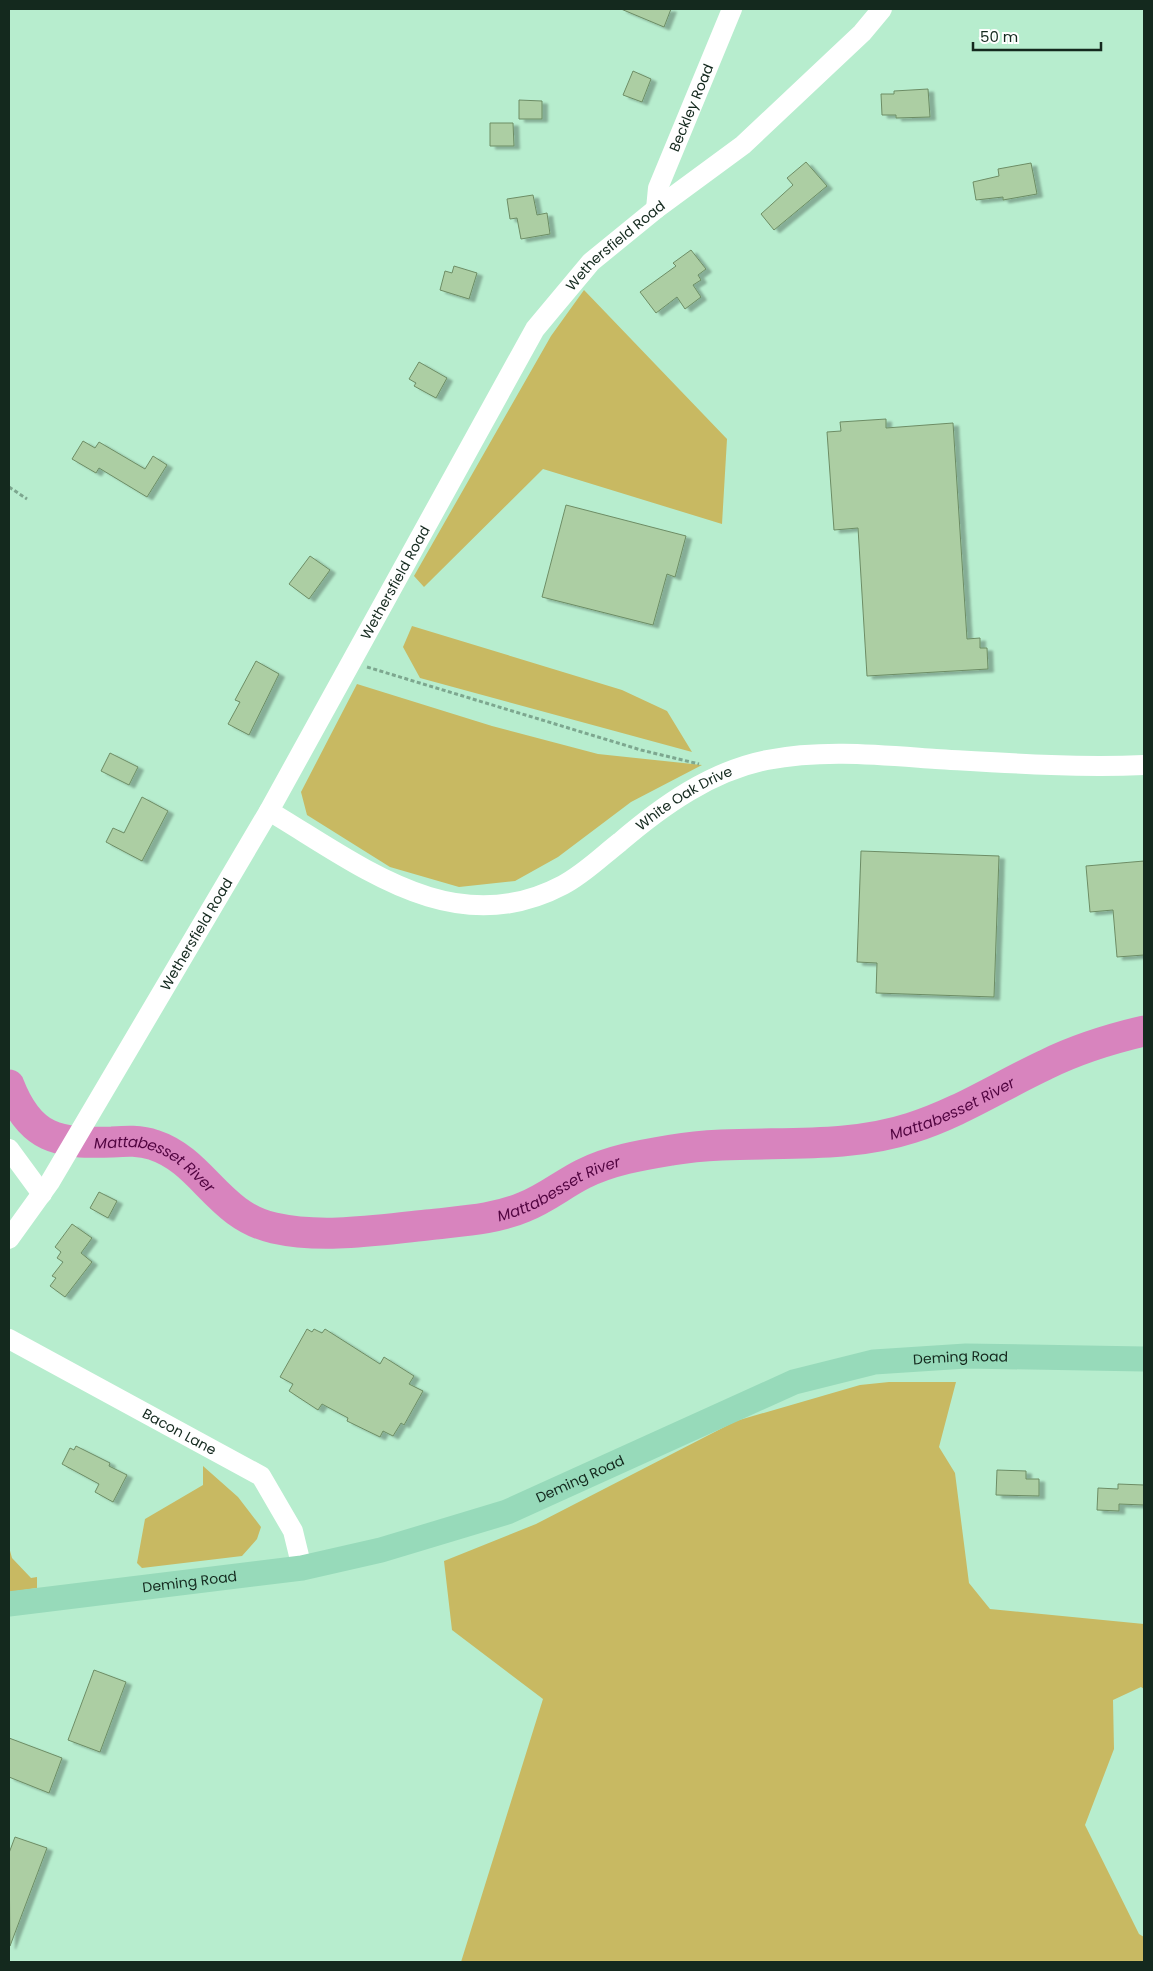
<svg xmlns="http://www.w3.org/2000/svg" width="1153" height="1971" viewBox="0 0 1153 1971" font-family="Poppins,sans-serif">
<defs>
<filter id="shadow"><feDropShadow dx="5.5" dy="3" stdDeviation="1" flood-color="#0004"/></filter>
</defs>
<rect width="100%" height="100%" fill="#b7edce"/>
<path fill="#c8b962" d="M 584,290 L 727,439 L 722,524 L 543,469 L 424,587 L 414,576 L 551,336 Z
M 412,626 L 622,690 L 667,711 L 692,752 L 420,678 L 403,647 Z
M 357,684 L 492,726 L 598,754 L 702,765 L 631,802 L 558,857 L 515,881 L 459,887 L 390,867 L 307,815 L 301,792 Z
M 889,1382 L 956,1382 L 939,1447 L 955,1473 L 969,1583 L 990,1609 L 1144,1624 L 1144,1689 L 1141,1687 L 1113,1700 L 1114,1749 L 1085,1825 L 1139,1934 L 1144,1937 L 1144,1962 L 461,1962 L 543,1699 L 452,1630 L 444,1561 L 536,1524 L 736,1421 L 860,1385 Z
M 203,1466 L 238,1497 L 261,1527 L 257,1539 L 242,1556 L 142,1568 L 137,1563 L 145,1519 L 203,1485 Z
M 9,1547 L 12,1558 L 31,1578 L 37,1577 L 37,1588 L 9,1592 Z"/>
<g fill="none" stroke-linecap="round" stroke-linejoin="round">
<path stroke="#d884be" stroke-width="31" id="s1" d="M 9,1085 C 30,1139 58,1144 112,1142 C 126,1141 140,1140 154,1145 C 203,1161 218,1216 274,1228 C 323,1239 377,1230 427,1225 C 460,1221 494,1220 524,1207 C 545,1199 563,1184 583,1174 C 611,1160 642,1155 672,1150 C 751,1137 834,1153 911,1128 C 959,1113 1000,1086 1045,1065 C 1077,1049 1110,1039 1144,1031"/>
</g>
<path fill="#accea3" stroke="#6d8d65" filter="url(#shadow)" d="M 621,9 L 671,9 L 664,27 Z
M 633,71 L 651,79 L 642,102 L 623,95 Z
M 928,89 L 930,117 L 896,118 L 896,115 L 882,115 L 881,94 L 894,94 L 894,91 Z
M 519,100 L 542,101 L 542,119 L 519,119 Z
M 490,123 L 513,123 L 514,146 L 490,146 Z
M 806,162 L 827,186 L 774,230 L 761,214 L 793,185 L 787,178 Z
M 1031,163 L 1037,194 L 1003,200 L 1003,197 L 976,200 L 973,182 L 999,176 L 998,169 Z
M 533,195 L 537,215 L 547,213 L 550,234 L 521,239 L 517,218 L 510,219 L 507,199 Z
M 691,250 L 706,269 L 698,275 L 701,280 L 693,285 L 701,297 L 685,309 L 677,297 L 656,313 L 640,292 L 676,266 L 673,263 Z
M 454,266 L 477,273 L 469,299 L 440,290 L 445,271 L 452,273 Z
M 419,362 L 447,378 L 436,398 L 414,386 L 416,383 L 409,379 Z
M 886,419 L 886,428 L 953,423 L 967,639 L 980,638 L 980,648 L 987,648 L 988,669 L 867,676 L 858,528 L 834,530 L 827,432 L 841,431 L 840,422 Z
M 83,441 L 95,448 L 99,442 L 145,469 L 153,456 L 167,465 L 147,497 L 99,468 L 96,473 L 72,459 Z
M 566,505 L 686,536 L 675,577 L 667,574 L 653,625 L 542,597 Z
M 310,556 L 330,570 L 309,599 L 289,584 Z
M 256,661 L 279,674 L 249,735 L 228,724 L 240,702 L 235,700 Z
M 110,753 L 138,767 L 129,785 L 101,771 Z
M 142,797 L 168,811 L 142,861 L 106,842 L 113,828 L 124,833 Z
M 861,851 L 999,856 L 994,997 L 876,993 L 877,963 L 857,962 Z
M 1144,861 L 1144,955 L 1117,957 L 1113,910 L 1090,912 L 1086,866 Z
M 99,1192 L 117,1201 L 108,1218 L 90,1208 Z
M 72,1224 L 92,1238 L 81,1253 L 92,1262 L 65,1297 L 50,1286 L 56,1278 L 52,1276 L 63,1262 L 57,1258 L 61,1252 L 55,1247 Z
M 307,1329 L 312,1332 L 314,1329 L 322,1333 L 325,1329 L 380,1364 L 384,1357 L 414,1376 L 409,1384 L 423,1391 L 404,1425 L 401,1423 L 393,1436 L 383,1431 L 380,1437 L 347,1421 L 348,1418 L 322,1404 L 318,1410 L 289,1391 L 293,1384 L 280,1377 Z
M 76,1446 L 110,1463 L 109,1466 L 127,1475 L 113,1502 L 95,1492 L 99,1484 L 62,1464 L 70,1448 L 74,1450 Z
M 997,1470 L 1026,1471 L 1026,1479 L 1039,1479 L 1039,1496 L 996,1495 Z
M 1118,1484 L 1144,1485 L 1144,1505 L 1119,1504 L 1119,1511 L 1097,1510 L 1098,1488 L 1118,1489 Z
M 94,1670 L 126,1682 L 100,1752 L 68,1740 Z
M 9,1738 L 62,1758 L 49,1793 L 9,1777 Z
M 15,1837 L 47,1848 L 10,1946 L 9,1853 Z"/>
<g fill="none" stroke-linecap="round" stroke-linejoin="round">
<path stroke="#7da78f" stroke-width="3" stroke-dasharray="4 2.5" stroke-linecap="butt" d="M 9,487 L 27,499
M 367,667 L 641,750 L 699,764"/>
<g stroke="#fff" stroke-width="20">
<path id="s2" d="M 656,209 L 658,188 L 732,9"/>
<path id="s3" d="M 269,811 C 360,865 454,943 563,885 C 584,874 602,856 620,842 C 662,806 711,771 767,760 C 823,749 880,755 936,759 C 1005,763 1075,768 1144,765"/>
<path d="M 9,1149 L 42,1194"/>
<path id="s4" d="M 9,1239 L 50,1182 L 269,811 L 535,329 L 591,262 L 656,209 L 743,145 L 862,33 L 882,9"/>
<path id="s5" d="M 9,1339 L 261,1476 L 293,1531 L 302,1568"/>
</g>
<path stroke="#97daba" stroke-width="25" id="s6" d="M 9,1604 L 302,1568 L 381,1550 L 507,1512 L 794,1382 L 874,1362 L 966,1356 L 1144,1359"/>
</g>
<g text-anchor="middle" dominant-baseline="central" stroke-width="4" stroke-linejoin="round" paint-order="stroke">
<g font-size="14" fill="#14291e" stroke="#fff">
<text stroke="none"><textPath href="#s2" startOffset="108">Beckley Road</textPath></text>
<text stroke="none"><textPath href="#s4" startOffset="1168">Wethersfield Road</textPath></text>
<text stroke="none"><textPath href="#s4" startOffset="762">Wethersfield Road</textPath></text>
<text stroke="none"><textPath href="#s3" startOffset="470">White Oak Drive</textPath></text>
<text stroke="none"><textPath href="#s4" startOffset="358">Wethersfield Road</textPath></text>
<text stroke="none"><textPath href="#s6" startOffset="992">Deming Road</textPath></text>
<text stroke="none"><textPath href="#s5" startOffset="194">Bacon Lane</textPath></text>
<text stroke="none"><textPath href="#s6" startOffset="588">Deming Road</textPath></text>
<text stroke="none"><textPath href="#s6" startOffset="182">Deming Road</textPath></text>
</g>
<g font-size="15" font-style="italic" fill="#510440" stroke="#fff">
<text stroke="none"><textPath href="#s1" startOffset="1019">Mattabesset River</textPath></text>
<text stroke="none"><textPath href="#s1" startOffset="179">Mattabesset River</textPath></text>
<text stroke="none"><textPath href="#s1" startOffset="612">Mattabesset River</textPath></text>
</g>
</g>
<rect width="1153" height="1971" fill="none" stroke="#14291e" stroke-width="20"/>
<path d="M973 42v8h128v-8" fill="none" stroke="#14291e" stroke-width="2.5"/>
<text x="980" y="42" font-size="15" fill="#14291e" stroke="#ffffff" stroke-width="4" paint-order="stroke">50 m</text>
</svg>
